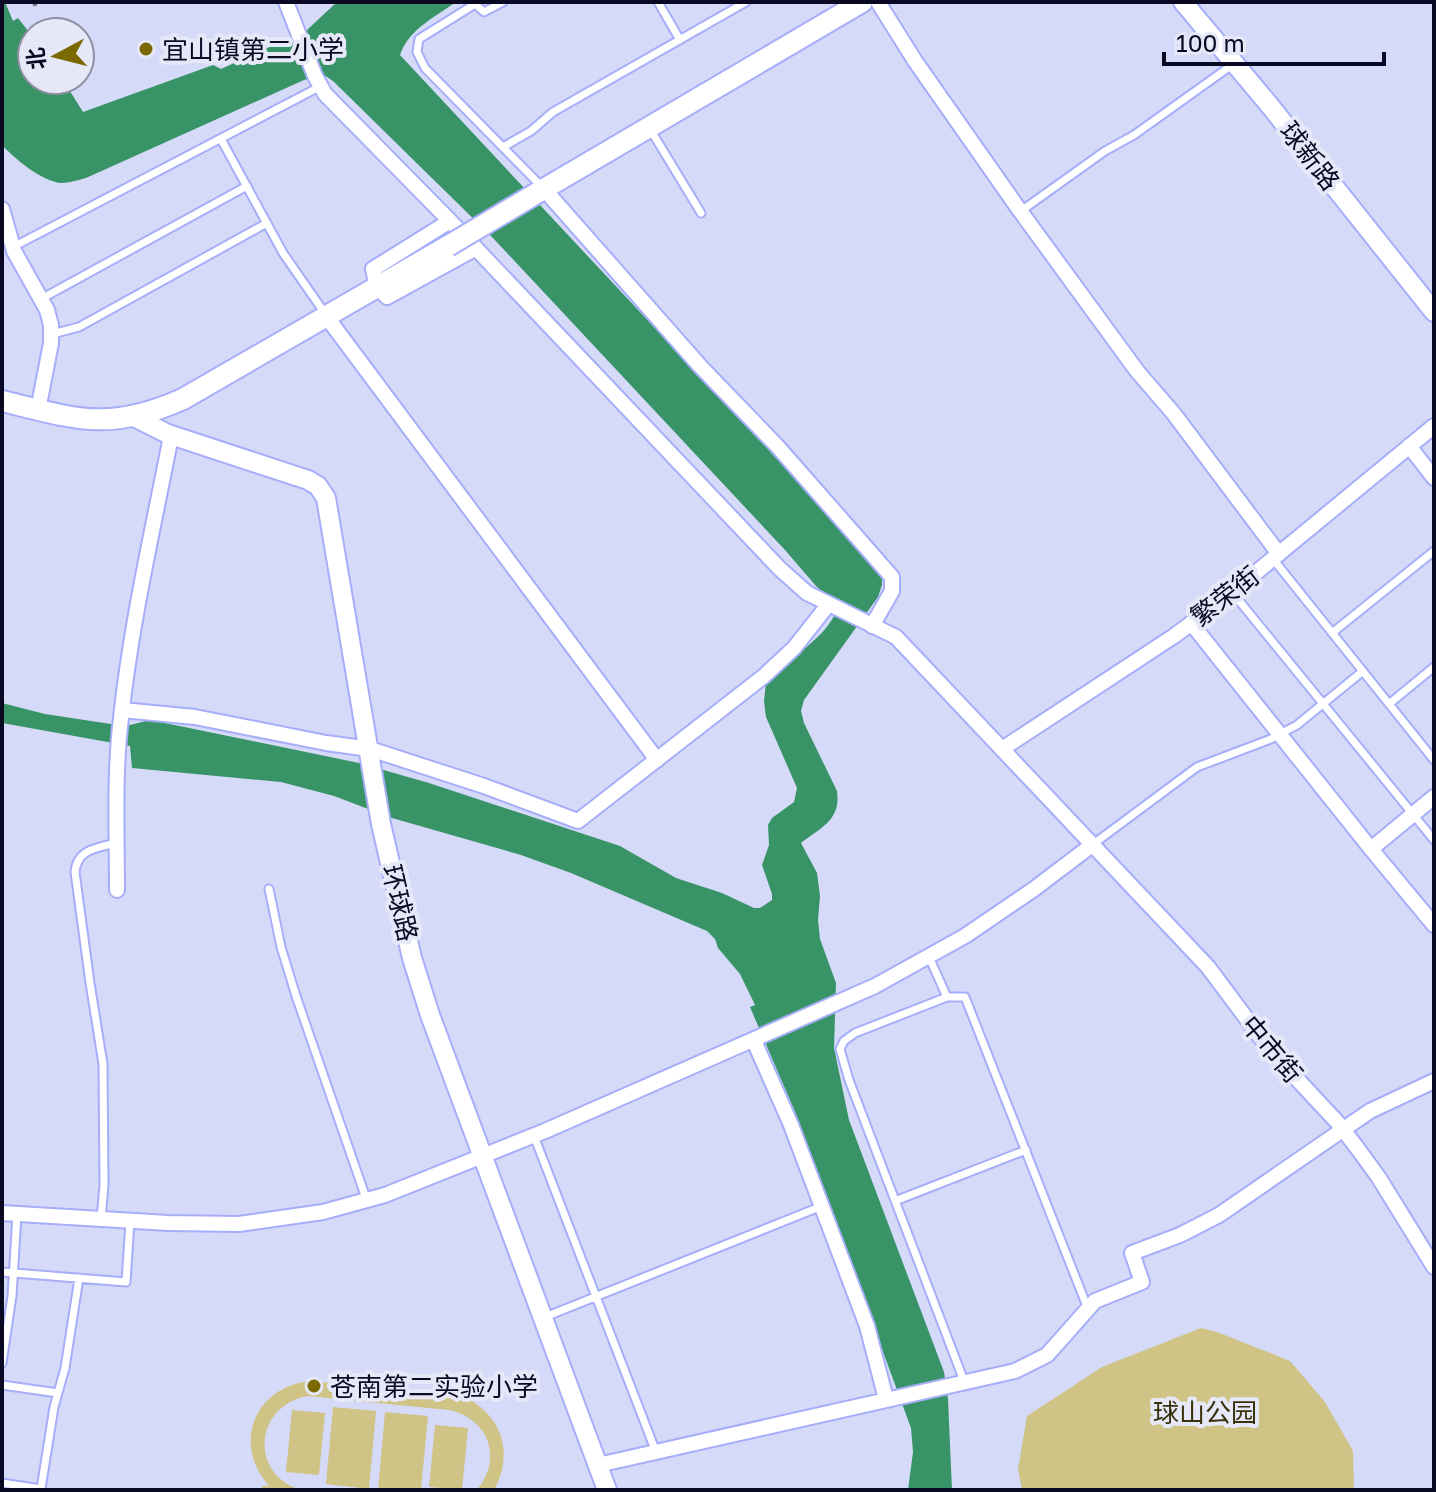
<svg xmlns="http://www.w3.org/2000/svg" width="1436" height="1492" viewBox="0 0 1436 1492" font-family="'Golos Text','Noto Sans SC',sans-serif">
<rect width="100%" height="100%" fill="#d5daf9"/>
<path fill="#cfc386" d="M 1201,1328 L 1217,1332 L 1290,1361 L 1325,1402 L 1353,1451 L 1354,1490 L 1022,1490 L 1018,1469 L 1027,1416 L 1102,1367 Z
M 309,1381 L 463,1396 C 501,1414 515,1452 494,1490 L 477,1490 C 503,1458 489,1419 449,1410 L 307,1396 C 254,1407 249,1474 301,1490 L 262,1490 L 262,1486 L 269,1486 C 232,1444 254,1388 309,1381 Z
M 333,1407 L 376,1411 L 369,1489 L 326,1484 Z
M 292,1410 L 325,1413 L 319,1475 L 286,1472 Z
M 385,1412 L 428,1416 L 421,1490 L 378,1490 Z
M 435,1425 L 468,1428 L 462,1490 L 429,1487 Z"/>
<path fill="#389466" d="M 2,2 L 5,2 L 13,21 L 18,18 L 32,36 L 32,80 L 63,80 L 83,112 L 213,65 L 221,69 L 307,30 L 337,2 L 456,2 C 435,17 409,29 400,55 L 837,523 L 882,574 L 882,585 L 878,597 L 804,700 L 801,711 L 804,723 L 837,791 C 841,820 822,827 801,843 L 817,873 L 820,896 L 818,920 L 820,939 L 836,983 L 834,1048 L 849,1120 L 944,1372 L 948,1399 L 952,1490 L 908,1490 L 913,1452 L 911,1428 L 793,1107 L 750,1007 L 755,1005 L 740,974 L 718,948 L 715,939 L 707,931 L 571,873 L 521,855 L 392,818 L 334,796 L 281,782 L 132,768 L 130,746 L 2,723 L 2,703 L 45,714 L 111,724 L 130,725 L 146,721 L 160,722 L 359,763 L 429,783 L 620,846 L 676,878 L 722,893 L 754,908 L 760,908 L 772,900 L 772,894 L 762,865 L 769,845 L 768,825 L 772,818 L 794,802 L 797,788 L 766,717 L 764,701 L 766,683 C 788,656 826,641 838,607 L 816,586 L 785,550 L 493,238 L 333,81 L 324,75 L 304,80 L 86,178 C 78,180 69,183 61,183 C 41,181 15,159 2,145 Z"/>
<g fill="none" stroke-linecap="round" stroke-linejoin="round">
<g stroke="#a6aefa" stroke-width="11">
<path id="service" d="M 503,2 L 484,12 L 475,4 L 419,39 L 417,52 L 425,68 L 543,188
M 658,2 L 680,40
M 650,129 L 701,213
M 221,139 L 283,253 L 326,315
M 503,147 L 531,131 L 553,112 L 746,2
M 1021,211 L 1105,151 L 1134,135 L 1232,65
M 13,247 L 321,86
M 41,299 L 247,186
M 52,334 L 79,327 L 267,223
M 1273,559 L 1434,760
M 1232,592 L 1434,840
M 1332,633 L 1434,551
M 1389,704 L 1434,667
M 1092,845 L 1197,767 L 1271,739 L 1297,725 L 1363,671
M 269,889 L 281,947 L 296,996 L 367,1201
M 929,957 L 947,997
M 534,1136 L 656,1452
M 895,1201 L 1026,1150
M 101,1219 L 104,1185 L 103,1064 L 90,983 L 75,872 C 77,849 97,848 116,843
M 2,1272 L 126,1282 L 130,1221
M 545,1317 L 822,1206
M 2,1363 L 12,1296 L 17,1214
M 964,1381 L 849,1080 L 840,1049 L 844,1041 L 855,1033 L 947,997 L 965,997 L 1088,1309
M 2,1385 L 58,1393
M 2,1483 L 41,1489 L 54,1407 L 65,1368 L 79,1278"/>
</g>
<g stroke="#a6aefa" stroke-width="18">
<path id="minor" d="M 286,2 L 315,76 L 325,94 L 450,221 L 780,569 L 807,593 L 896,637 L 1208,967 L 1270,1050 L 1338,1123 L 1358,1149 L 1379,1178 L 1434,1267
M 878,2 L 915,61 L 1018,208 L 1137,371 L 1174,414 L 1279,554
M 544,189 L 700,366 L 778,447 L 892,577 L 892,591 L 872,626
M 2,209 L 14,251 L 47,310 L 51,325 L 51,343 L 38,410
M 450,221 L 373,269 L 377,287 L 387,297 L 476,248
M 326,316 L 657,760
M 1409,446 L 1434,478
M 1191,623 L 1371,849 L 1434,925
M 122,710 L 195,717 L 326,743 L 370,749 L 484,786 L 578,821 L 764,676 L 794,648 L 828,605
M 1002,749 L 1174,636 L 1219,603 L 1434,426
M 1371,849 L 1434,797
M 117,890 C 117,833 114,775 121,718 C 131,623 153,529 171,436
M 754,1041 L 791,1125 L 867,1326 L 886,1399
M 2,1213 L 168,1223 L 239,1224 L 323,1212 L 385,1195 L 545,1131 L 875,986 L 965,936 L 1034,889 L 1092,845
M 598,1465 L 1015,1371 L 1047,1355 L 1095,1301 L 1142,1282 L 1132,1253 L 1180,1235 L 1219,1215 L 1370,1111 L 1434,1081"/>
</g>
<g stroke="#a6aefa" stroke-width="22">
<path id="tertiary" d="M 1183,2 L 1271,107 L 1434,312
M 134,417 L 168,434 L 308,480 L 318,486 L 326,498 L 381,824 L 412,958 L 430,1015 L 607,1490"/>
</g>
<g stroke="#a6aefa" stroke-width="24">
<path id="secondary" d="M 537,193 L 862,2
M 2,401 C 76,419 109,432 183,399 L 448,246"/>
</g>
<path stroke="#6d708c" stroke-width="3" stroke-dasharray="4 4" stroke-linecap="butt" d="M 33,5 L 42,2"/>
<use href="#service" stroke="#fff" stroke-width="7"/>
<use href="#minor" stroke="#fff" stroke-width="14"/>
<use href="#tertiary" stroke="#fff" stroke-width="18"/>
<use href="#secondary" stroke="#fff" stroke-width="20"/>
<g stroke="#a6aefa" stroke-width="24" stroke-linecap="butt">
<path id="secondary-bridge" d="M 448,246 L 537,193"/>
</g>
<use href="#secondary-bridge" stroke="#fff" stroke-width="20"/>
</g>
<g fill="#7b6a02" stroke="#e6e8f8" stroke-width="3">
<circle cx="146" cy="49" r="8"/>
<circle cx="314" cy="1386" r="8"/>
</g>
<g text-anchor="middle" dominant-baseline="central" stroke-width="8" stroke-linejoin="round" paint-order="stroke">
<g font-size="26" fill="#090923" stroke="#e6e8f8" text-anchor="start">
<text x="162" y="49">宜山镇第二小学</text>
<text x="330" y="1386">苍南第二实验小学</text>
</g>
<g font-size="26" fill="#090923" stroke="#e6e8f8">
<text transform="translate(1310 156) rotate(52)">球新路</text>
<text transform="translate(1225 596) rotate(-38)">繁荣街</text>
<text transform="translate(400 903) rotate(77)">环球路</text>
<text transform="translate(1272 1049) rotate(50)">中市街</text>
</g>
<g font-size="26" fill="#373008" stroke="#e6e8f8">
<text x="1205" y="1412">球山公园</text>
</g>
</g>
<rect width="1436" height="1492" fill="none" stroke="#090923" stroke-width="8"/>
<g transform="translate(56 56) rotate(263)"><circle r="38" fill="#e6e8f8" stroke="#8e8fa3" stroke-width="2"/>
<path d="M0-6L14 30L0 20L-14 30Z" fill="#7b6a02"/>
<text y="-12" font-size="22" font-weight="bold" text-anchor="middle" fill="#090923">北</text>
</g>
<path d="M1164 52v12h220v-12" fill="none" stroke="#090923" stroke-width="4"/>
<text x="1176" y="52" font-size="24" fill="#090923" stroke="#e6e8f8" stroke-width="6" paint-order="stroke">100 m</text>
</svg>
